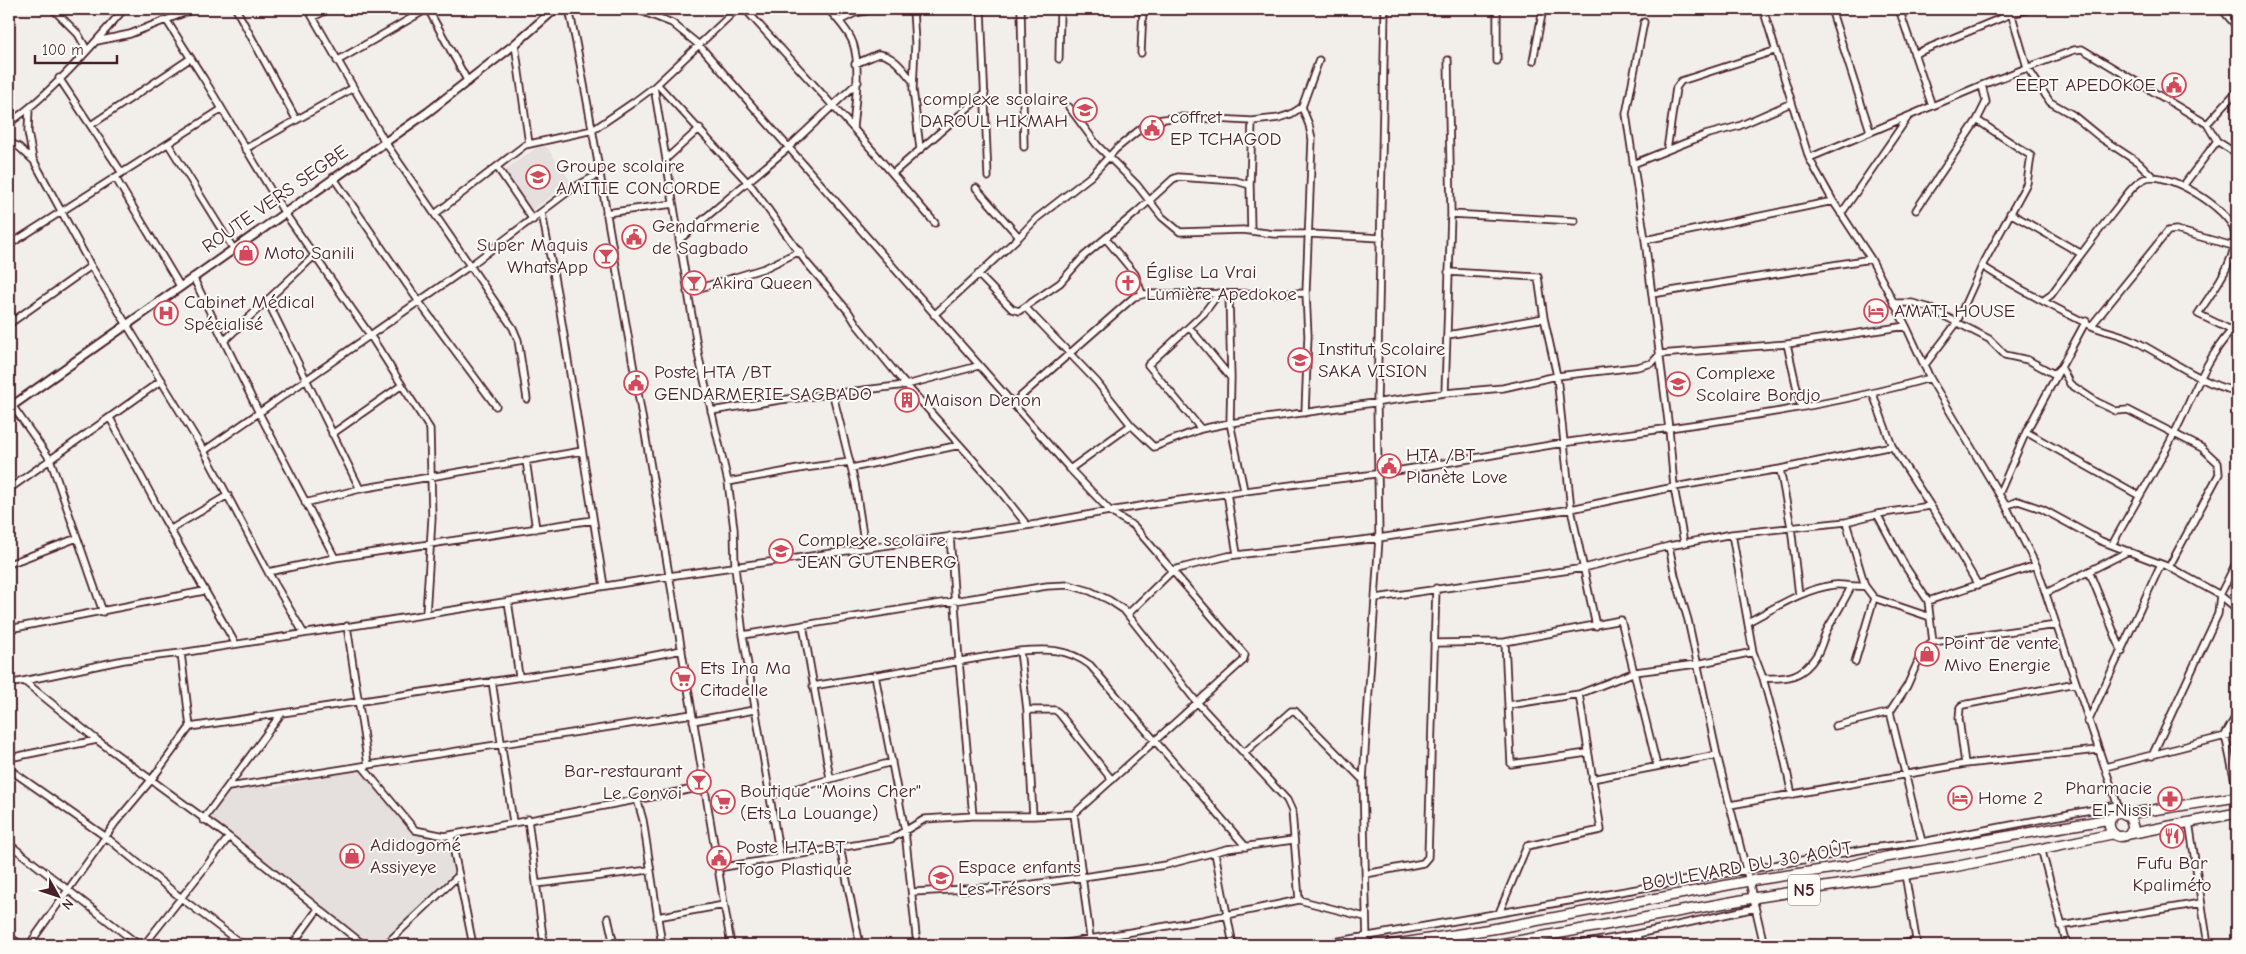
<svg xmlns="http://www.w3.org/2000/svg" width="2246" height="954" viewBox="0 0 2246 954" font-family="'Comic Neue',sans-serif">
<rect width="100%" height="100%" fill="#f2efeb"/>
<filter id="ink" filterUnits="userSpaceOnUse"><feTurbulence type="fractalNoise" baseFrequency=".02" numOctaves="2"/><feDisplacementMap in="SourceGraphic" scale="10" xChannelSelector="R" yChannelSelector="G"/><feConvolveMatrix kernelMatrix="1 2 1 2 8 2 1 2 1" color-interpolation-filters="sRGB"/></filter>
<g filter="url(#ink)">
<path fill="#e5dfdd" d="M 544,143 L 571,182 L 532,210 L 504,170 Z
M 360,769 L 413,831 L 449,839 L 454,872 L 380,945 L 372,945 L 205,821 L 229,788 L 268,785 L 273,788 Z"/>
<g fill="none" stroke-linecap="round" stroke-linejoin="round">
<g stroke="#4a1f2b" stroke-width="9">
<path id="minor" d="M 53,9 L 78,34 L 87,50
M 236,9 L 296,119
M 308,9 L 385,142 L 513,328 L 518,340 L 527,399
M 428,9 L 468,82
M 569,9 C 588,96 601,184 617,272 C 657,496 693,721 731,945
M 636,9 L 672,23 L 699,45 L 1070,469 L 1112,513 L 1134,526 L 1245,655 L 1243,661 L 1074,814 L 1091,945
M 745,9 L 853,128 L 935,223
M 828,9 C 837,19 848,30 853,43 C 861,67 855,104 853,128
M 913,9 L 915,43 L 913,89 L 920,149
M 981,9 L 988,177
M 1021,9 L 1024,147
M 1497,9 L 1497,61
M 1763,9 L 1809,158 L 1833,201 L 1871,259 L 1906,326 L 1930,378 L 2006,506 L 2036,565 L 2120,812
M 1831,9 L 1870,131
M 1899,9 L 1932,106
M 2010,9 L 2027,67 L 2050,102 L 2073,115 L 2101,138 L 2139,163 L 2153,177
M 2231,9 L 2226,14 L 2237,27
M 9,11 L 11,9
M 313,17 L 329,9
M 167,21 L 204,79 L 284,212 L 370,335 L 430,429 L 432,518 L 426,614
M 839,21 L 855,13 L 876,9
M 1644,22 L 1626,114 L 1645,240 L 1669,429 L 1674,487 L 1684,543
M 97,41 L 130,34 L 194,9
M 515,44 L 529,144
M 1141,53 L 1143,9
M 1914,54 L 2011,14 L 2031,9
M 1059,59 L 1060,9
M 337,61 L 427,9
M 1533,61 L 1543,9
M 855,64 L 878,54 C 894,55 903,70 912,80
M 59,78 L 122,173
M 657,84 L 752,187 L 806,262 L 848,311 L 857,325 L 900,378 L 993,482 L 1027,525
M 654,87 L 699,358 L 728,482 L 734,529 L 735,567 L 743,635 L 780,857
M 1069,107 L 1097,145 L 1137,185 L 1162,217 L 1180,232 L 1243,230 L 1274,234 L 1310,234 L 1381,238
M 29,108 L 28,132 L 33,159
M 9,123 C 49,96 93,45 124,9
M 2207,124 L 2237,91
M 91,125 L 191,58
M 9,142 L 19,147 L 34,161 L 91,266 L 204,451 L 268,572 L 303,632
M 169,145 L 233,248
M 245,149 L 353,88
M 1667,150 L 1676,88 L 1681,81 L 1774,51
M 1809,158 L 1982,85 L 2074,50 L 2082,49 L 2207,124 L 2217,141 L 2237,154
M 666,159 L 700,128
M 1633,164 L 1705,135 L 1739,126 L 1791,103
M 497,167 L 533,220
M 893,173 L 985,93
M 115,177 L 180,286
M 333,177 L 419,302 L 496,406
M 2183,186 L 2217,141
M 976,188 L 1019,237
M 1916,210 L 1977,120 L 1986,102 L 1982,85
M 542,213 L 558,298 L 604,586
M 606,213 L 673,204
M 2010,213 L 2080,253
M 435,214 L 525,145 L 593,130 L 634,102 L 654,87 L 737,9
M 1451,214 L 1575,221
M 1841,214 L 1908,117
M 1251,231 L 1250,185 L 1252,121
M 1106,239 L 1135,274 L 1142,294
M 679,240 L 788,148 L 858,82
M 1645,240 L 1833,201
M 9,245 L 222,109
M 1982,266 C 2017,288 2055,308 2092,326 C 2106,332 2122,334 2135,341 C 2158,352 2215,392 2237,390
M 1448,272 L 1538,277 L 1544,318 L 1557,376 L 1571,509 L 1596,626
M 978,274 L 1012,309 L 1019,311 L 1060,283 L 1084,256 L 1138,211 L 1173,179 L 1178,177 L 1236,181 L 1250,185
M 193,277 L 259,413 L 335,558
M 687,292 L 765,268 L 800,251
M 1229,294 L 1231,378 L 1230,423 L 1244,490
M 1652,294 L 1871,259
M 267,300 L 360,489
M 2044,300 L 2051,295 C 2072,266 2093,238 2115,210 C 2123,200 2132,185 2144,179 C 2164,168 2230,209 2234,231 C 2239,260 2212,291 2198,314 L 2237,333
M 1893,303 L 1912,303 L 1927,307 L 1989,339 L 2005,355 L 2028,360 L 2054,374 L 2061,367 L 2070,384 L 2097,402 L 2116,411 L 2128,410 L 2202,448 L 2218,463 L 2219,474 L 2169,567
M 1025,307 L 1097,382 L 1131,425 L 1154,447 L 1201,429 L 1230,423 L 1445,393 L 1503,388 L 1557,376 L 1637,367 L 1652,363 L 1660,354 L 1787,344 L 1906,326
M 934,315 L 1019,237 L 1037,218 L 1091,176 L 1116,149 L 1150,121 L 1179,117 L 1252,121 L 1279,118 L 1291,114 L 1302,107
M 2086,321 L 2026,432 L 2140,496
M 9,324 L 91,266
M 2092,325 L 2168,231 L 2176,230 L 2233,246
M 1189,327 L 1231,378
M 1448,335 L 1544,318
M 224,341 L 313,257
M 1787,344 L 1801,407
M 1924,366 L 1956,324 L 1982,266 L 2027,183 L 2031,156 L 1977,120
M 1445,393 L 1451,214 L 1448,60
M 1873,394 L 1892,446 L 1941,522 L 1978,585
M 833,395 L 855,483 L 865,548
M 9,401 L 50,459 L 103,612
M 1012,404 L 1134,297 L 1145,294 L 1306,293
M 711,411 L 780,400 L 906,385 L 978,366
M 1305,413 L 1308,336 L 1306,293 L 1312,139 L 1309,125 L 1302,107 L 1319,60
M 110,418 L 163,517 L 235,643
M 1201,429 L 1148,365 L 1204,313 L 1219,293
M 332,434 L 402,385
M 204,451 L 471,265 L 573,188 L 599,174
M 526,460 L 536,529
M 852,468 L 960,445
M 1070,469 L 1131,425
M 1780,469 L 1791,527 L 1799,595
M 728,482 L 804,468 L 850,462
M 9,489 L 162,380
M 1227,493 L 1237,554
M 1999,494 L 2026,432
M 305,503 L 360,489 L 582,451
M 2006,506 L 2018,501 L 2042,509 L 2101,541 L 2169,567 L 2220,595 L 2237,609
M 1877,514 L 1905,566 L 1928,601 L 1933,642 L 1923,650 L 1907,686 L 1890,712 L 1922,842
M 1846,522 L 1865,586 L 1874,598 L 1930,617
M 171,529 L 228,495
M 1732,534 L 1753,652 L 1763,678 L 1782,748 L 1792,795
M 950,536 L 959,661 L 973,816
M 2112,545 C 2132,508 2155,472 2174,434 C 2192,399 2204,361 2231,331
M 1669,546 L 1675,576 L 1688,620 L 1717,755 L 1749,881 L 1764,945
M 9,564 L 77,538
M 2089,571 L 2122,652
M 268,572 L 335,558 L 593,520
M 2046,593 L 2129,551
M 1376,598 L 1584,568 L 1669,546 L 1732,534 L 1846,522 L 1877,514 L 1930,506
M 508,601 L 519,676
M 1928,601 L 2036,565
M 1128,614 L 1173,570 L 1228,556 L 1379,538 L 1571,509 L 1674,487 L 1780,469 L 1892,446
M 1748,622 C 1775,608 1803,589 1834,585 C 1843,584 1853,587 1865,586
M 803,625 L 830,778
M 347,626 L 368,765
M 9,629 L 204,591
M 743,635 L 1047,586 L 1069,585 L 1090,591 L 1109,600 L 1124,610 L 1195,700 L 1287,800 L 1292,811 L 1299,900
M 1505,642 L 1511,764 L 1587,753
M 1933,642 L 2057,625
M 1435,643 L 1505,642 L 1621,620 L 1657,766
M 1020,651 L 1027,710 L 1033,816
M 1855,662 L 1874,598
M 9,672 L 11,683
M 875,675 L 905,831 L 917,945
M 1763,678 C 1787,679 1802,678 1816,656 C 1822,647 1823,637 1828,628 C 1836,614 1844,601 1851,587
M 24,681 L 97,740 L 229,837 L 364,945
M 492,681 L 513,822
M 9,684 L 124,660 L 181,653 L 669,576 L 1038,524 C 1150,502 1262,489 1375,474 C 1438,465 1501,453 1563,443 C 1686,425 1810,412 1930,378
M 813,686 L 1020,651 C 1047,649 1067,648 1090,665 L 1246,847
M 1509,705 L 1579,694 L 1635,672 L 1697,664 L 1753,652
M 1027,710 L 1055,710 L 1059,713 L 1112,780
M 2237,714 L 2225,735 L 2237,791
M 693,721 L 754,710
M 2088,722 L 2161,564
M 1835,726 L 1890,712
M 190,727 L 615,663 L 682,650
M 1245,752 L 1291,711 L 1295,711 L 1363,780
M 2152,756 L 2218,614 L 2220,595 L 2237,561
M 9,758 L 97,740
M 1965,764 L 1959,719 L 1960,707 L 1963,705 L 2076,683
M 362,766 L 415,830 L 445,836 L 704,787
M 2105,767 L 2237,733
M 9,769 L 106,837 L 181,898 L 243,945
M 1592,779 L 1717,755
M 229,787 L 692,714
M 769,796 L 892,762
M 637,799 L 643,820 L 662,945
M 1730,805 L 1965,764 L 2098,750
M 528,819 L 544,945
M 203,820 L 281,714
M 2189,822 L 2208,945
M 451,837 L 473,945
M 9,844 L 139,945
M 840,847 L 860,945
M 2041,848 L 2067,945
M 1215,853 L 1233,945
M 718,868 L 891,839 L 925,819 L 973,816 L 1033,816 L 1074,814
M 1366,874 L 1423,863 L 1428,857 L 1436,588
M 1905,874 L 1917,945
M 536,884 L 649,870
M 913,892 L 1020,886 L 1083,877 L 1166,865 L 1227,849 L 1293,840
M 1499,913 L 1527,846 L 1601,830 L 1579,694
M 657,917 L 724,905
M 608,918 L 614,945
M 2060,926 L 2201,903
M 9,936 L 21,945
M 29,945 L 116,822 L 152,779 L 190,727 L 181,653
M 144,945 L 229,837
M 292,945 L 318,909
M 385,945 L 459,875
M 1054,945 L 1203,920 L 1299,900 L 1365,917
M 1317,945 L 1871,848 L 1922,842 L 2117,805
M 1367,945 L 1363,780 L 1379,538 L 1377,403 L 1385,9
M 1575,945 L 1637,934
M 1639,945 L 1637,934 L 1755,908
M 1898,945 L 1916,941"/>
</g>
<g stroke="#4a1f2b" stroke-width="11">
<path id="major" d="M 9,408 L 428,112 L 515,44 L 555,9"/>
</g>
<g stroke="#4a1f2b" stroke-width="12">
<path id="highway" d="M 2127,814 L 2237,797
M 2129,834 L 2133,827 L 2130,817 L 2120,812 C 2100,817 2111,845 2129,834 L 2237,813
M 1390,945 L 1498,928 L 1749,881 L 1848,866 L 1886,857 L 2110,819
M 1495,945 L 1753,898 L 1954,867 L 2112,834"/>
</g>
<use href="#minor" stroke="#fdfcf7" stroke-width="5.5"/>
<use href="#major" stroke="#fdfcf7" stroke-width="7"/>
<use href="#highway" stroke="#fdfcf7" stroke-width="9"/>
</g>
</g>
<defs>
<g id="civic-ring" transform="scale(1.25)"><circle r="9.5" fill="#fdfcf7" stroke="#d1495b" stroke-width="1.5"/><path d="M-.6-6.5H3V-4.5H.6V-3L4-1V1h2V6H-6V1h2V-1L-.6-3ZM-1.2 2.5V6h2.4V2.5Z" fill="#d1495b"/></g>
<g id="school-ring" transform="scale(1.25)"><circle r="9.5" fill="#fdfcf7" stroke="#d1495b" stroke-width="1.5"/><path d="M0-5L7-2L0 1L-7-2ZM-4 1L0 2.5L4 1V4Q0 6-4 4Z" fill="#d1495b"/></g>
<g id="shop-ring" transform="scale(1.25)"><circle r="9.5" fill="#fdfcf7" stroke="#d1495b" stroke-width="1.5"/><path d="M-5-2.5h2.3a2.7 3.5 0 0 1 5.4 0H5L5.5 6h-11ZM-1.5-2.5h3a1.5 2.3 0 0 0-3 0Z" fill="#d1495b"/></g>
<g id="bar-ring" transform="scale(1.25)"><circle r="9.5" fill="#fdfcf7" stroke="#d1495b" stroke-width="1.5"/><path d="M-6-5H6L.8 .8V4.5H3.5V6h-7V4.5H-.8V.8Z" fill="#d1495b"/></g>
<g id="church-ring" transform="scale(1.25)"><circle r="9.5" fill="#fdfcf7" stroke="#d1495b" stroke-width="1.5"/><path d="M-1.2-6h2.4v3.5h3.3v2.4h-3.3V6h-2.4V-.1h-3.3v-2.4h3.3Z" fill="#d1495b"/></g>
<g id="hotel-ring" transform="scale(1.25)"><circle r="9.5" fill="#fdfcf7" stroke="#d1495b" stroke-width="1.5"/><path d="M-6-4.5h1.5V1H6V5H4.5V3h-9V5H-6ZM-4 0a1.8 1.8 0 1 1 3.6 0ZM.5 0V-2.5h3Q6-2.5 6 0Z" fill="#d1495b"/></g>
<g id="hospital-ring" transform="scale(1.25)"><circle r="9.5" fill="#fdfcf7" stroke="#d1495b" stroke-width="1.5"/><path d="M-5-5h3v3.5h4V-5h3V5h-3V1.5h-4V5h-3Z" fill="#d1495b"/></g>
<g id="building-ring" transform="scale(1.25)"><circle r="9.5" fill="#fdfcf7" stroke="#d1495b" stroke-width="1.5"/><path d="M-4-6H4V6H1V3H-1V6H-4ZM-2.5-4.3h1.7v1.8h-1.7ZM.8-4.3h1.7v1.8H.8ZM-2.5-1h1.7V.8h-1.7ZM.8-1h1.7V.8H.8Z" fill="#d1495b"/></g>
<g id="supermarket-ring" transform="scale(1.25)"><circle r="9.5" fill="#fdfcf7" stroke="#d1495b" stroke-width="1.5"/><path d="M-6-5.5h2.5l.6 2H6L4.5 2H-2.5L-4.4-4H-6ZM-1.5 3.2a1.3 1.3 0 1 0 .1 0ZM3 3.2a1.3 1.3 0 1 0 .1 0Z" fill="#d1495b"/></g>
<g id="pharmacy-ring" transform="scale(1.25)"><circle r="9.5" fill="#fdfcf7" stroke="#d1495b" stroke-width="1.5"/><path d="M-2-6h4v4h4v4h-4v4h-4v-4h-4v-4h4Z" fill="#d1495b"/></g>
<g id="restaurant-ring" transform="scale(1.25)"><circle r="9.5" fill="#fdfcf7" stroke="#d1495b" stroke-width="1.5"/><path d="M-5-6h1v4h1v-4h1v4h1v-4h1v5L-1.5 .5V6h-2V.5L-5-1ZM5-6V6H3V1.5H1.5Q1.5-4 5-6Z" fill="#d1495b"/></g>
</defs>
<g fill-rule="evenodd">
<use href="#civic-ring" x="2174" y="85"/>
<use href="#school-ring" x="1085" y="110"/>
<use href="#civic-ring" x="1152" y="128"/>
<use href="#school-ring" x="538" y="177"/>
<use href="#civic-ring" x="634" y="237"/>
<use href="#shop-ring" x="246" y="253"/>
<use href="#bar-ring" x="606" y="256"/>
<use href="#bar-ring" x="694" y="283"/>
<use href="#church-ring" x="1128" y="283"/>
<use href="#hotel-ring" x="1876" y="311"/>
<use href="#hospital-ring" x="166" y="313"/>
<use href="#school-ring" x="1300" y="360"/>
<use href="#civic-ring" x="636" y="383"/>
<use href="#school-ring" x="1678" y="384"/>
<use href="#building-ring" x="907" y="400"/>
<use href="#civic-ring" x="1389" y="466"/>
<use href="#school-ring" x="781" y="551"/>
<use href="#shop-ring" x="1927" y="654"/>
<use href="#supermarket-ring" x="683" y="679"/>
<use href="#bar-ring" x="699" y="782"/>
<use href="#hotel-ring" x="1960" y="798"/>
<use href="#pharmacy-ring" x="2170" y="799"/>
<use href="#supermarket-ring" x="723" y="802"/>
<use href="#restaurant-ring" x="2172" y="836"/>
<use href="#shop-ring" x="352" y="856"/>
<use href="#civic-ring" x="719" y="858"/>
<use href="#school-ring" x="941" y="878"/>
</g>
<g text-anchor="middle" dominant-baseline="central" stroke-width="4" stroke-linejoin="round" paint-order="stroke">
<rect fill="#fdfcf7" stroke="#806168" stroke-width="1" x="1788" y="874.5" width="32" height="31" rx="4"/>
<g font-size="18" font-weight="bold" fill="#4a1f2b">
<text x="1804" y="890">N5</text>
</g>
<g font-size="19" fill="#4a1f2b" stroke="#fdfcf7" text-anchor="start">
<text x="2156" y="85" text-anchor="end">EEPT APEDOKOE</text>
<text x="1068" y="99" text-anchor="end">complexe scolaire<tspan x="1068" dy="22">DAROUL HIKMAH</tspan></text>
<text x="1170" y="117">coffret<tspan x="1170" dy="22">EP TCHAGOD</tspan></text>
<text x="556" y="166">Groupe scolaire<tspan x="556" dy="22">AMITIE CONCORDE</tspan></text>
<text x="652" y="226">Gendarmerie<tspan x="652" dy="22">de Sagbado</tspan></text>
<text x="588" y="245" text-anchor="end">Super Maquis<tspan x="588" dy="22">WhatsApp</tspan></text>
<text x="264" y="253">Moto Sanili</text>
<text x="1146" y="272">Église La Vrai<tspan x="1146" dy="22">Lumière Apedokoe</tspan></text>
<text x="712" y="283">Akira Queen</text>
<text x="184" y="302">Cabinet Médical<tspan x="184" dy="22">Spécialisé</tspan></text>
<text x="1894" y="311">AMATI HOUSE</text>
<text x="1318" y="349">Institut Scolaire<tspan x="1318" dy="22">SAKA VISION</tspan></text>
<text x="654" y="372">Poste HTA /BT<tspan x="654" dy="22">GENDARMERIE SAGBADO</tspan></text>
<text x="1696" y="373">Complexe<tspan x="1696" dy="22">Scolaire Bordjo</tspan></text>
<text x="924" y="400">Maison Denon</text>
<text x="1406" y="455">HTA /BT<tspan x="1406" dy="22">Planète Love</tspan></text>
<text x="798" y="540">Complexe scolaire<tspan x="798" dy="22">JEAN GUTENBERG</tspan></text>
<text x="1944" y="643">Point de vente<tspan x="1944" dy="22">Mivo Energie</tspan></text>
<text x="700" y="668">Ets Ina Ma<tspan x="700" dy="22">Citadelle</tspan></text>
<text x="682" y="771" text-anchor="end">Bar-restaurant<tspan x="682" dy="22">Le Convoi</tspan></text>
<text x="2152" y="788" text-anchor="end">Pharmacie<tspan x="2152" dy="22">El-Nissi</tspan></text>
<text x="740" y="791">Boutique "Moins Cher"<tspan x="740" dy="22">(Ets La Louange)</tspan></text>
<text x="1978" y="798">Home 2</text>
<text x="370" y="845">Adidogomé<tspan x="370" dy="22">Assiyeye</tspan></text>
<text x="736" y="847">Poste HTA BT<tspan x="736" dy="22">Togo Plastique</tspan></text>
<text x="2172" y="863" text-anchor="middle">Fufu Bar<tspan x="2172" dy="22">Kpaliméto</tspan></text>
<text x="958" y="867">Espace enfants<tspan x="958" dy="22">Les Trésors</tspan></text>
</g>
<g font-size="19" fill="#4a1f2b" stroke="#fdfcf7">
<text transform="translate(275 199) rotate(-35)">ROUTE VERS SEGBE</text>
<text transform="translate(1747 866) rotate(-10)">BOULEVARD DU 30 AOÛT</text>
</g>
</g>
<rect width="2246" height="954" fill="none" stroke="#fdfcf7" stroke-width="30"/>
<rect x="15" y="15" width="2216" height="924" fill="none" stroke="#4a1f2b" stroke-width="2" filter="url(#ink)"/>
<g transform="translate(58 896) rotate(130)" stroke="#fdfcf7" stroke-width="4" paint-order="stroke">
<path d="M0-4L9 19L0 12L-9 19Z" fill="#4a1f2b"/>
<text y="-8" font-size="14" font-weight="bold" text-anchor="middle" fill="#4a1f2b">N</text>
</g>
<path d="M35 55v8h82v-8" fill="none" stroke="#4a1f2b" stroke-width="2.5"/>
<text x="42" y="55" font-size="15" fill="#4a1f2b" stroke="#fdfcf7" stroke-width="4" paint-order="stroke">100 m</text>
</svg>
